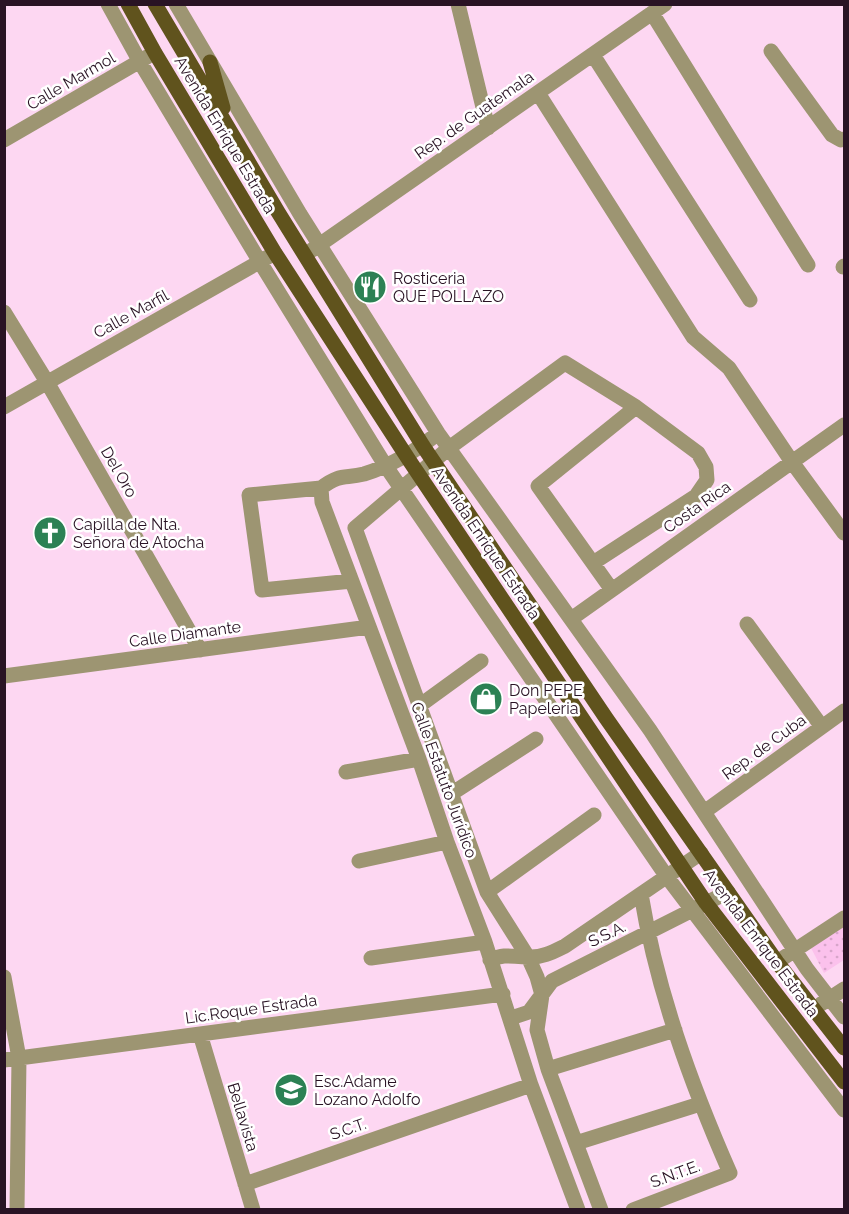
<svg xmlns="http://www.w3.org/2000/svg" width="849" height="1214" viewBox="0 0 849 1214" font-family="Raleway,sans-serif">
<defs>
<pattern id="park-dots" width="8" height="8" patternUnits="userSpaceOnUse" patternTransform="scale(1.5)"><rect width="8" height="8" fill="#fbc1ec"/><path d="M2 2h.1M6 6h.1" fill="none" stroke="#d7a5ca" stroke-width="1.8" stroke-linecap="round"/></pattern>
</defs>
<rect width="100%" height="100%" fill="#fdd7f2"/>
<path fill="url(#park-dots)" d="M 844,926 L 844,960 L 824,973 L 811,948 Z"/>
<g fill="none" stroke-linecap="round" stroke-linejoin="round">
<path stroke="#9d9572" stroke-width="15" d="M 108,4 L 140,62 L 260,262 L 385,465 L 667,877 L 844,1110
M 176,4 L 300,214 L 438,433 L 650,730 L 807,969 L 844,1017
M 458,4 L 488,128
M 652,13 L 808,265
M 771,51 L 832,135 L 841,140 L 844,139
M 593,55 L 750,300
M 538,93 L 693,337 L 729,368 L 792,462 L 844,533
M 4,140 L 147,57
M 312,250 L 665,4
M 843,267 L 844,266
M 4,312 L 47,382 L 200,650
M 4,407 L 268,257
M 438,433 C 418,450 390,466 364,474 C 344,479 341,473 321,488 L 322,502 L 419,759 L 447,842 L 485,942 L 531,1085 L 578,1210
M 321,488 L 249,495 L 262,590 L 352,581
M 593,563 L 696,496 L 707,480 L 706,467 L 698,453 L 636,407 L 565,363 L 449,448 L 355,528 L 487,892 L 528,957 L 537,977 L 542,995 L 537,1030 L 548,1069 L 601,1210
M 612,590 L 538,486 L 636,407
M 571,619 L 844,425
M 747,624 L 822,727
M 4,676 L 369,627
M 419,706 L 481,661
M 346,772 L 419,759
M 451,794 L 536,739
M 704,812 L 844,711
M 359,861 L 447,842
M 487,892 L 594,815
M 371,958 L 485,942
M 490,960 C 507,953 511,957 528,957 C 542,958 553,952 565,946 L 701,853
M 777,962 L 844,918
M 4,977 L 19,1058 L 17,1210
M 821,1004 L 844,989
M 511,1018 L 529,1012 L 552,981 L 728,892
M 200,1034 L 253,1210
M 4,1060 L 503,994
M 548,1069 L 675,1030
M 576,1143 L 700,1104
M 245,1184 L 531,1085
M 633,1210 L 730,1173 C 691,1084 657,991 641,894"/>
<path stroke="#60531d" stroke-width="15" d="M 128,4 L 155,53 L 275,253 L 409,460 L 706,903 L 844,1082
M 155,4 L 278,212 L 423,446 L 606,718 L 777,962 L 844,1048
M 210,62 L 223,108"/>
</g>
<defs>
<g id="restaurant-disc" transform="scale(1.725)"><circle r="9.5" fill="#2c8154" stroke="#fff"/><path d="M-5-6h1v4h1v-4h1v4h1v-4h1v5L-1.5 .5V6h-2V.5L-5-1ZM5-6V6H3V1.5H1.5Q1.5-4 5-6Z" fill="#fff"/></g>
<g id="church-disc" transform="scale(1.725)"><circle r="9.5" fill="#2c8154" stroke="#fff"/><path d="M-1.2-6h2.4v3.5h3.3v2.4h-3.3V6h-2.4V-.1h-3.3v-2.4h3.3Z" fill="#fff"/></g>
<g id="shop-disc" transform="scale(1.725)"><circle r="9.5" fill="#2c8154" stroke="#fff"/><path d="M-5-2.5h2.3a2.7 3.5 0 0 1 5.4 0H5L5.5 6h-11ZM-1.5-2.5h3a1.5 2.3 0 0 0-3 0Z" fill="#fff"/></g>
<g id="school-disc" transform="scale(1.725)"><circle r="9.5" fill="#2c8154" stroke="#fff"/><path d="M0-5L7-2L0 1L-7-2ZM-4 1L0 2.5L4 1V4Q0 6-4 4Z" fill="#fff"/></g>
</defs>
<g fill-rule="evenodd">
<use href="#restaurant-disc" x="370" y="287"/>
<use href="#church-disc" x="50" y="533"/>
<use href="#shop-disc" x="486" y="699"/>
<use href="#school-disc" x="291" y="1090"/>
</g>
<g text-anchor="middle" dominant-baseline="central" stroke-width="5" stroke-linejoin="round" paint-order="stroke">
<g font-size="16" fill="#291324" stroke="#fff">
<text transform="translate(71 81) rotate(-30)">Calle Marmol</text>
<text transform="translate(474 115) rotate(-35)">Rep. de Guatemala</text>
<text transform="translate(225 135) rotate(59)">Avenida Enrique Estrada</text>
<text transform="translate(131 314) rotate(-29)">Calle Marfil</text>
<text transform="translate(119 472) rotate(60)">Del Oro</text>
<text transform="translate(697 507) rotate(-35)">Costa Rica</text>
<text transform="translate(486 543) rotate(56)">Avenida Enrique Estrada</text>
<text transform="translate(185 634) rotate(-8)">Calle Diamante</text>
<text transform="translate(764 747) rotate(-36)">Rep. de Cuba</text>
<text transform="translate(444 780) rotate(70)">Calle Estatuto Jurídico</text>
<text transform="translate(607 934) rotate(-26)">S.S.A.</text>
<text transform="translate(761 943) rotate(53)">Avenida Enrique Estrada</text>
<text transform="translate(251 1009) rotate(-8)">Lic.Roque Estrada</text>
<text transform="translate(243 1117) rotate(73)">Bellavista</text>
<text transform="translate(348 1129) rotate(-19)">S.C.T.</text>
<text transform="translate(675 1174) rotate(-20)">S.N.T.E.</text>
</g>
<g font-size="16" fill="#291324" stroke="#fff" text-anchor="start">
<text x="393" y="278">Rosticeria<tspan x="393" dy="18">QUE POLLAZO</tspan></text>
<text x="73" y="524">Capilla de Nta.<tspan x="73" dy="18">Señora de Atocha</tspan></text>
<text x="509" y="690">Don PEPE<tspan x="509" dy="18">Papeleria</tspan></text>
<text x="314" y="1081">Esc.Adame<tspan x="314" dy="18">Lozano Adolfo</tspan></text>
</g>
</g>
<rect width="849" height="1214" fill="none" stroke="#291324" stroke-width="12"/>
</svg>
